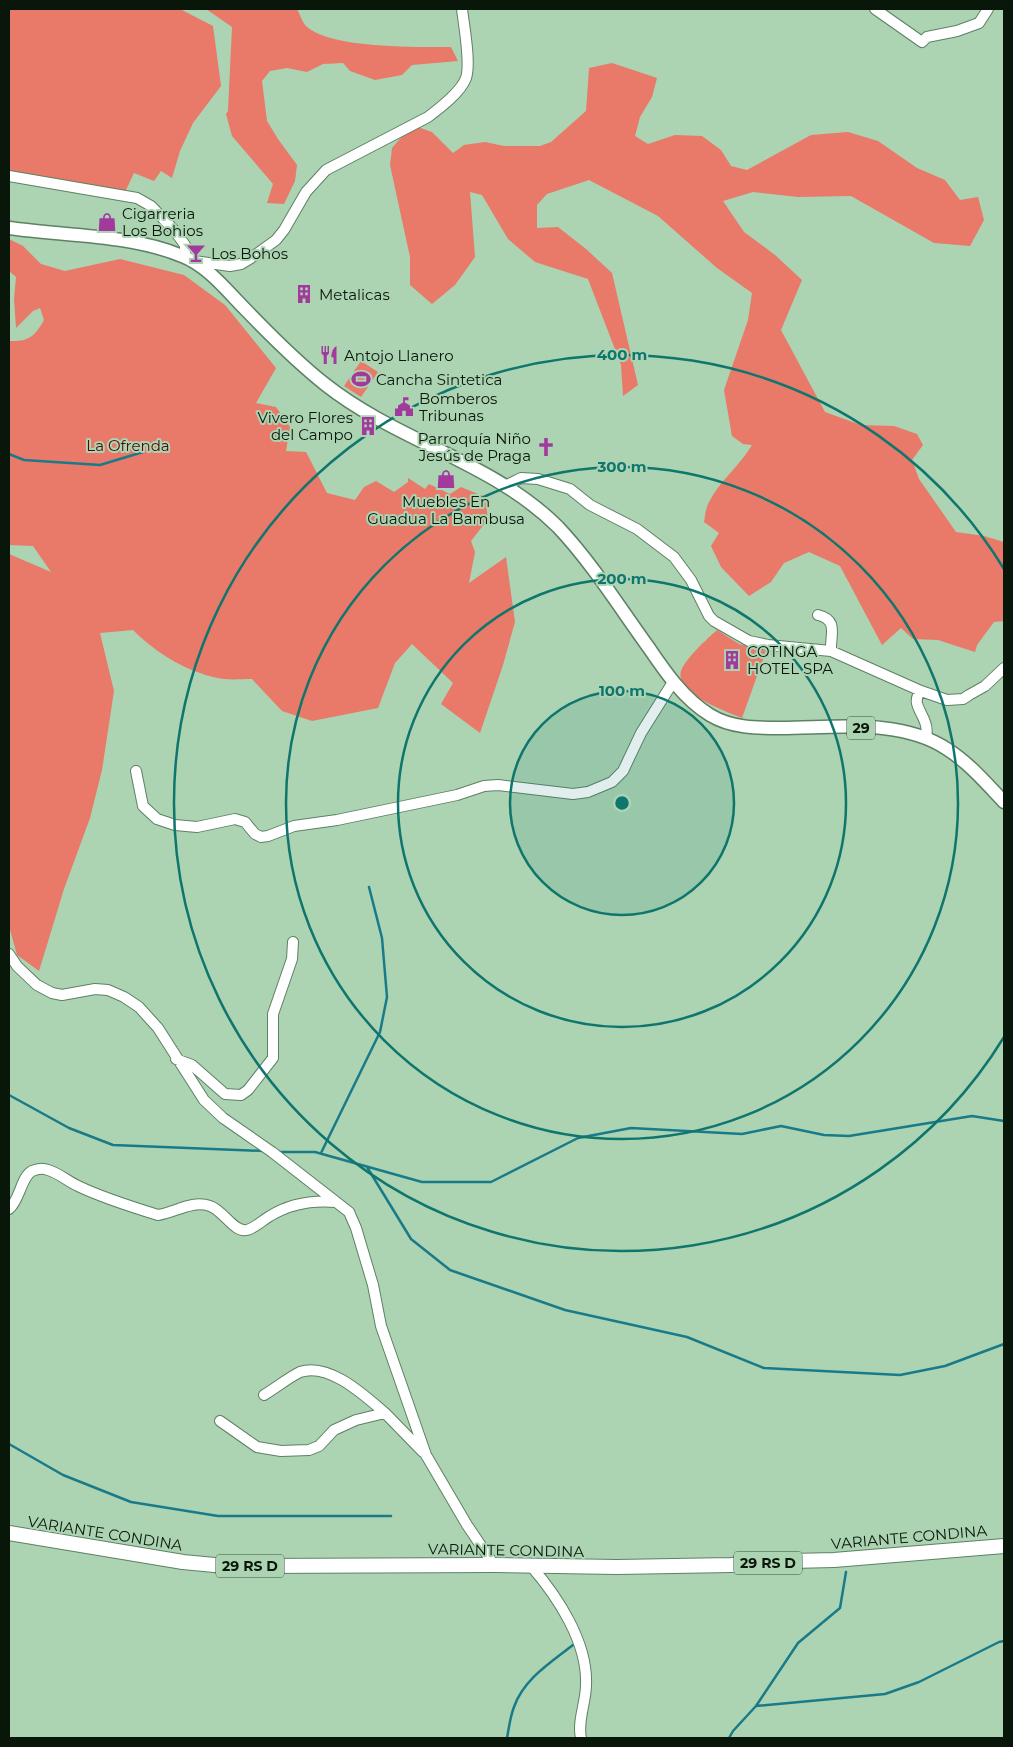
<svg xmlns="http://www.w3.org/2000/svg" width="1013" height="1747" viewBox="0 0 1013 1747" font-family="Montserrat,sans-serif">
<rect width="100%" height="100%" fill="#acd3b2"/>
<path fill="#e97969" d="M 9,9 L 180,9 L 213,26 L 221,86 L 193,123 L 180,151 L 172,178 L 161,171 L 154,181 L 134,173 L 125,192 L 9,172 Z
M 206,9 L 297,9 C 300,14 302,22 306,26 C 330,49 418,47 451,47 L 458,61 L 412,65 L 402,75 L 375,80 L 350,71 L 343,63 L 323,64 L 307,72 L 287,68 L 270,71 L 262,81 L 267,121 L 278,139 L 297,165 L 295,181 L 284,204 L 267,203 L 273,184 L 232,136 L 226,114 L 228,111 L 232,27 Z
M 612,63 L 657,78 L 652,97 L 640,117 L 635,136 L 648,144 L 675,135 L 702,136 L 721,150 L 731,166 L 747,170 L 811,135 L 848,132 L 878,141 L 917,168 L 945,180 L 960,200 L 978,197 L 984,220 L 970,246 L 934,243 L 851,196 L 798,197 L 753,192 L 723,201 L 744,232 L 775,255 L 802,280 L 781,330 L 825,412 L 861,425 L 894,426 L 917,434 L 923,445 L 912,460 L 919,479 L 956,532 L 984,536 L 1004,542 L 1004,621 L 994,622 L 977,645 L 975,652 L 938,640 L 913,639 L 901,628 L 882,645 L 840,566 L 809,552 L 784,563 L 771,582 L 749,596 L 721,567 L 711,546 L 719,533 L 704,522 C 705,517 705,512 707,507 C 716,484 739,467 752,445 L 743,444 L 732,436 L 724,390 L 748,320 L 752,293 L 717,268 L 658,216 L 589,180 L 547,194 L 537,205 L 537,228 L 558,227 L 586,249 L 612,273 L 638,385 L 623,396 L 621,365 L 588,279 L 535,262 L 508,239 L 482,195 L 470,192 L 475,257 L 455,285 L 432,304 L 410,285 L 410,257 L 390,165 L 392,148 L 412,125 L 432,132 L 453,153 L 464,145 L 485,142 L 504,146 L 540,146 L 551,142 L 586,111 L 589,68 Z
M 9,239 L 23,246 L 41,264 L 65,271 L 120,259 L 184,275 L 225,305 L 276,368 L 256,403 L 276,407 L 290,427 L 286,451 L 306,452 L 327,493 L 355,500 L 364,487 L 376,481 L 394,492 L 408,482 L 408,478 L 425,489 L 429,484 L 450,494 L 461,487 L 485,497 L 488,519 L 471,541 L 475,552 L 469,583 L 506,557 L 515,622 L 503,665 L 480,733 L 441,704 L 453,683 L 412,644 L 395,663 L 378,708 L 312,721 L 282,711 L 252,679 C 243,679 233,680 224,679 C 190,674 157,654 133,630 L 100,633 L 114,691 L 102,770 L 90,818 L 64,889 L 39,971 L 17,955 L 9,926 L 9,554 L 51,572 L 33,546 L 9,545 L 9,341 C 29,342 35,336 44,320 L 40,308 L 33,311 L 16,328 L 14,299 L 16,277 L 9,271 Z
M 361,361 L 378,372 L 361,397 L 344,386 Z
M 717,630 L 739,644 L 766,651 L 742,718 C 727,712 674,693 681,671 C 685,659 708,638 717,630 Z"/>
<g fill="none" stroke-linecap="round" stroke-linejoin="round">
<path stroke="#197b89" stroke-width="2.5" d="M 9,454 L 24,460 L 100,465 L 143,452
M 9,1095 L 69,1128 L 113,1145 L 265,1151
M 278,1152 L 315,1152 L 422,1182 L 491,1182 L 578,1138 L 631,1128 L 742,1134 L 781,1126 L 824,1135 L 849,1136 L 972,1116 L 1004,1121
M 321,1153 L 380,1032 L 387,997 L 382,938 L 369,887
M 367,1167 L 411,1239 L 450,1270 L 565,1310 L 687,1337 L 764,1368 L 900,1375 L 945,1366 L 1004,1344
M 9,1444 L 63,1475 L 131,1502 L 218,1516 L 391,1516
M 756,1706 L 885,1694 L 919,1682 L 999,1642 L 1004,1641
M 507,1738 C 509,1728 510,1717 514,1707 C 524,1679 550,1663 573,1645
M 729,1738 L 733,1731 L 756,1706 L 798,1643 L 840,1608 L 846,1572"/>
<g stroke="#5d8164" stroke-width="12">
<path id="minor" d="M 875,9 L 922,42 L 927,37 L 957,31 L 979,23 L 988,9
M 9,176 L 137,198 L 151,206 L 174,230 L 185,245 L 185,257
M 194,261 L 230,266 L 241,264 L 251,258 L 276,240 L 284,230 L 306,192 L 326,170 L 428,117 C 440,108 461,92 466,78 C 471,63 464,26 462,9
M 505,486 L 521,478 L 538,479 L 570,489 L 590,505 L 637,529 L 674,557 L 691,580 L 709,616 L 714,621 L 749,641 L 768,645 L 831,651 L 921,691 L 947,700 L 963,699 L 969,695 L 985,686 L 1004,668
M 818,615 C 839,620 830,635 831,651
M 921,691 C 911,702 921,710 925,722 C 927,727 927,733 926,738
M 136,771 L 143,806 L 157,819 L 175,825 L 197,827 L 235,819 L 245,822 L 255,834 L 261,837 L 268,836 L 294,826 L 337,820 L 457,795 L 484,786 L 498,785 L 573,794 L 588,792 L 612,782 L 623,771 L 641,733 L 673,682
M 9,954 L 17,966 L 37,985 L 52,993 L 62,995 L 95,989 L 108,990 L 124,997 L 139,1007 L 158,1028 L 204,1100 L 223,1118 L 272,1152 L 349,1212 L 356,1228 L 373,1285 L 381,1326 L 426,1455 L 467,1525 L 494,1565
M 176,1059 L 192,1065 L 225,1094 L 241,1095 L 248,1090 L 273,1058 L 273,1014 L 292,959 L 293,942
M 9,1209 C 20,1200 21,1177 32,1171 C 37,1169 43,1168 48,1170 C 57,1172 69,1182 78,1186 C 103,1198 132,1207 158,1215 C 176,1212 192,1200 210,1206 C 223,1210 234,1233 247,1230 C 255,1228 263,1220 270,1216 C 291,1203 312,1200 336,1202
M 264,1395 C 274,1389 291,1376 300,1372 C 329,1362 364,1395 385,1413
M 220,1421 L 257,1447 L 281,1451 L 309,1450 L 319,1446 L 334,1430 L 356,1420 L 385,1413 L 423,1452
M 531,1566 C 558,1597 588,1643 586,1685 C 586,1702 577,1722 581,1738"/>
</g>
<g stroke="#5d8164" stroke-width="15">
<path id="major" d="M 9,228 C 65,236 129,234 182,256 C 208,266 227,291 246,310 C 271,336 298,363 326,385 C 397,441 493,462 558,527 C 592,563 620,608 649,648 C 666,673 684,699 710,715 C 731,728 757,728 781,728 C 834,728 900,718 947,749 C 969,763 986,783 1004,802"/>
</g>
<g stroke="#5d8164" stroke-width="16">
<path id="highway" d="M 9,1533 L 183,1562 L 225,1566 L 494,1565 L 617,1567 L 731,1565 L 791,1561 L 834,1560 L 1004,1546"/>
</g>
<use href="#minor" stroke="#fff" stroke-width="10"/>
<use href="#major" stroke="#fff" stroke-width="12"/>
<use href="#highway" stroke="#fff" stroke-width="14"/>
</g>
<circle cx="622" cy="803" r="112" fill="#0f766e" fill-opacity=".12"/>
<g fill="none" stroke="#0f766e" stroke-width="2.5">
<circle cx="622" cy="803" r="112"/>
<circle cx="622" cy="803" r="224"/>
<circle cx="622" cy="803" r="336"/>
<path d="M1004 1037A448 448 0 1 1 1004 569"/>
</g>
<defs>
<g id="shop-bare" transform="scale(1.5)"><path d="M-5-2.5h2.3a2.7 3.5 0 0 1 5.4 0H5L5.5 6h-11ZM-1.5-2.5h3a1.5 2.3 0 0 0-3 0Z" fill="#a23a9d" stroke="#acd3b2" stroke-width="2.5" paint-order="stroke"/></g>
<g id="bar-bare" transform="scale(1.5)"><path d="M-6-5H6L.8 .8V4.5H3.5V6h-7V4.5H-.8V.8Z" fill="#a23a9d" stroke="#acd3b2" stroke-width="2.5" paint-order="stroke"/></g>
<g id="building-bare" transform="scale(1.5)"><path d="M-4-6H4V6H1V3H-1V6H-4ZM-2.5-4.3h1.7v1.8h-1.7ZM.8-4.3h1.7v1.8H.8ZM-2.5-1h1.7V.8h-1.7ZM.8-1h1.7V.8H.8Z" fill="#a23a9d" stroke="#acd3b2" stroke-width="2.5" paint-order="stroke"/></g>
<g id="restaurant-bare" transform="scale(1.5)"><path d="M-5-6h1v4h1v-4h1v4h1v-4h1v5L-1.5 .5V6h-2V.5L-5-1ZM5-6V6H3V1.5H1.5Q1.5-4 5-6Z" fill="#a23a9d" stroke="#acd3b2" stroke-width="2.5" paint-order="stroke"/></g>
<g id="stadium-bare" transform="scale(1.5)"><path d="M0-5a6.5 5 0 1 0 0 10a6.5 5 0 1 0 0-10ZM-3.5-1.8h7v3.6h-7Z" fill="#a23a9d" stroke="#acd3b2" stroke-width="2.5" paint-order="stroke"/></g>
<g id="civic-bare" transform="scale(1.5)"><path d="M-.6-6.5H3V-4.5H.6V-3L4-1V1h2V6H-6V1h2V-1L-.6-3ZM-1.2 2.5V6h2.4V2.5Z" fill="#a23a9d" stroke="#acd3b2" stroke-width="2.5" paint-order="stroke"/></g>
<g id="church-bare" transform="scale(1.5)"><path d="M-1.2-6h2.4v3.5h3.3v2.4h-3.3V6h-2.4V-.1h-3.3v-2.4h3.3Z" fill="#a23a9d" stroke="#acd3b2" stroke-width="2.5" paint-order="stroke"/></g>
</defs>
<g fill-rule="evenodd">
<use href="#shop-bare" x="107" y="222"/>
<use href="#bar-bare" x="196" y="253"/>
<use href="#building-bare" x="304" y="294"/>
<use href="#restaurant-bare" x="329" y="355"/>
<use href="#stadium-bare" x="361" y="379"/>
<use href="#civic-bare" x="404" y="407"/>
<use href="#building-bare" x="368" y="426"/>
<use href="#church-bare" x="546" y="447"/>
<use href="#shop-bare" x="446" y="479"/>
<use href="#building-bare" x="732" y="660"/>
</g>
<g text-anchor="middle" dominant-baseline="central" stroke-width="4" stroke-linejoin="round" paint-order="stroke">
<g fill="#acd3b2" stroke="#3a4f3d" stroke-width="1">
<rect x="847" y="716.5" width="28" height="23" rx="4"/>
<rect x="734" y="1551.5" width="68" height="23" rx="4"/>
<rect x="216" y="1554.5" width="68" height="23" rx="4"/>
</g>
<g font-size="14" font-weight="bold" fill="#09170b">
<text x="861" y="728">29</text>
<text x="768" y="1563">29 RS D</text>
<text x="250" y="1566">29 RS D</text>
</g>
<g font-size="15" fill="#09170b" stroke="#acd3b2" text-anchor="start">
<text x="122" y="213">Cigarreria<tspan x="122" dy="17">Los Bohios</tspan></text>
<text x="211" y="253">Los Bohos</text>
<text x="319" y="294">Metalicas</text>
<text x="344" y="355">Antojo Llanero</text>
<text x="376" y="379">Cancha Sintetica</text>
<text x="419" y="398">Bomberos<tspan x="419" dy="17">Tribunas</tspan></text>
<text x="353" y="417" text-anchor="end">Vivero Flores<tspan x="353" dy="17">del Campo</tspan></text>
<text x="531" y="438" text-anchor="end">Parroquía Niño<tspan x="531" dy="17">Jesús de Praga</tspan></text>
<text x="446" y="501" text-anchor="middle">Muebles En<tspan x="446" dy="17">Guadua La Bambusa</tspan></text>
<text x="747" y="651">COTINGA<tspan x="747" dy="17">HOTEL SPA</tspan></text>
</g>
<g font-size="15" fill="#530a05" stroke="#acd3b2">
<text x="128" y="445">La Ofrenda</text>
</g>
<g font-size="15" fill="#09170b" stroke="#acd3b2">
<text transform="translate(105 1533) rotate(9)">VARIANTE CONDINA</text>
<text transform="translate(909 1537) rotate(-5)">VARIANTE CONDINA</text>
<text transform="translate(506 1550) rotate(1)">VARIANTE CONDINA</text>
</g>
</g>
<circle cx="622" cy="803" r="8" fill="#0f766e" stroke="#acd3b2" stroke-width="2.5"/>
<g font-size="15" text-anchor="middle" font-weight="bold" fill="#0f766e" stroke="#acd3b2" stroke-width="4" stroke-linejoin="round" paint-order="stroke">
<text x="622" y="360">400 m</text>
<text x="622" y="472">300 m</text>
<text x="622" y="584">200 m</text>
<text x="622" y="696">100 m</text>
</g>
<rect width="1013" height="1747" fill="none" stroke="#09170b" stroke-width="20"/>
</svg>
